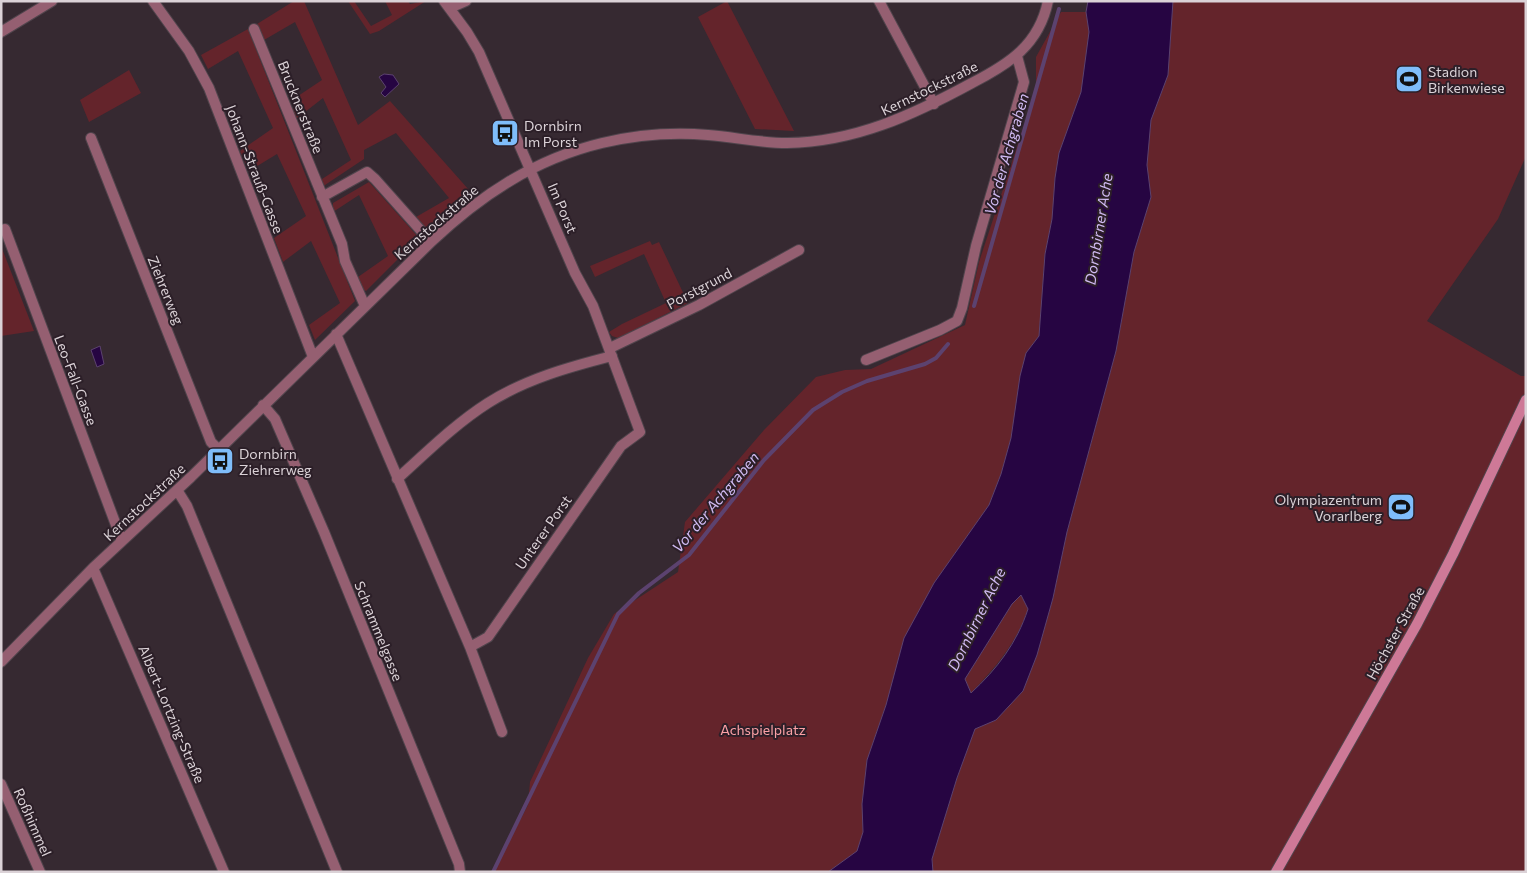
<svg xmlns="http://www.w3.org/2000/svg" width="1527" height="873" viewBox="0 0 1527 873" font-family="Commissioner,sans-serif">
<rect width="100%" height="100%" fill="#362931"/>
<path fill="#64242b" d="M 294,1 L 304,1 L 358,125 L 390,101 L 469,190 L 427,230 L 416,217 L 449,198 L 396,133 L 364,150 L 364,159 L 322,187 L 319,181 L 351,160 L 323,98 L 296,119 L 291,110 L 302,103 L 298,96 L 322,80 L 295,22 L 264,40 L 257,24 Z
M 348,1 L 354,1 L 371,26 L 392,15 L 385,1 L 408,1 L 410,4 L 426,1 L 379,31 L 370,34 Z
M 727,1 L 794,131 L 755,129 L 698,17 Z
M 1173,1 L 1526,1 L 1526,156 L 1498,219 L 1427,321 L 1521,376 L 1526,376 L 1526,872 L 933,872 L 932,859 L 957,778 L 975,728 L 996,720 L 1023,691 L 1037,655 L 1053,598 L 1067,532 L 1116,351 L 1134,252 L 1151,197 L 1147,165 L 1151,120 L 1168,75 Z
M 1061,12 L 1086,12 L 1089,32 L 1081,92 L 1059,153 L 1055,178 L 1052,219 L 1045,254 L 1039,336 L 1026,353 L 1011,438 L 1001,474 L 989,505 L 964,542 L 886,705 L 867,760 L 862,804 L 863,832 L 857,852 L 828,872 L 493,872 L 528,805 L 530,782 L 588,658 L 614,614 L 678,572 L 685,522 L 764,430 L 816,377 L 845,370 L 871,369 L 965,325 L 979,262 L 1036,89 L 1036,57 Z
M 248,29 L 355,301 L 315,340 L 309,325 L 340,303 L 311,241 L 283,262 L 274,238 L 306,216 L 277,154 L 249,171 L 240,151 L 273,128 L 238,51 L 208,69 L 201,55 Z
M 129,70 L 141,93 L 89,122 L 80,100 Z
M 369,182 L 419,238 L 366,291 L 362,289 L 358,277 L 388,256 L 359,195 L 333,212 L 333,203 Z
M 650,241 L 652,245 L 659,242 L 688,303 L 618,338 L 612,336 L 609,332 L 622,324 L 666,303 L 644,254 L 595,277 L 590,266 Z
M 1,246 L 34,331 L 1,336 Z
M 1021,594 L 1028,609 C 1016,644 996,667 971,693 L 965,679 L 1012,604 Z"/>
<path fill="#260542" stroke="#5c426f" fill-rule="evenodd" d="M 1088,1 L 1173,1 L 1168,75 L 1151,120 L 1147,165 L 1151,197 L 1134,252 L 1116,351 L 1067,532 L 1053,598 L 1037,655 L 1023,691 L 996,720 L 975,729 L 957,778 L 932,859 L 933,872 L 828,872 L 857,851 L 863,832 L 862,804 L 867,760 L 886,705 L 904,638 L 934,583 L 989,505 L 1001,474 L 1011,438 L 1020,376 L 1026,353 L 1039,336 L 1045,254 L 1052,219 L 1055,178 L 1059,153 L 1081,92 L 1089,32 L 1086,12 ZM 1021,595 L 1028,609 C 1017,643 997,669 971,693 L 965,679 L 1012,604 Z
M 384,74 L 393,75 L 399,84 L 385,97 L 381,93 L 386,87 L 379,77 Z
M 100,346 L 104,364 L 97,367 L 91,350 Z"/>
<g fill="none" stroke-linecap="round" stroke-linejoin="round">
<path stroke="#5c426f" stroke-width="4" d="M 974,306 L 1059,9
M 493,872 L 618,614 L 639,593 L 689,555 L 764,460 L 813,410 L 842,392 L 867,381 L 925,364 L 936,358 L 948,344"/>
<g stroke="#50444c" stroke-width="12">
<path id="street" d="M 153,1 L 189,51 L 209,88 L 313,357
M 444,1 L 467,32 L 479,52 L 575,273 L 593,306 L 640,432 L 621,446 L 488,637 L 470,647 L 502,732
M 879,1 L 934,104
M 450,8 L 466,1
M 254,29 L 342,244 L 345,261 L 365,306
M 1,32 L 52,1
M 91,138 L 211,442 L 219,450
M 322,197 L 367,172 L 375,179 L 431,242
M 5,229 L 122,541
M 336,334 L 470,647
M 610,348 L 699,305 L 799,250
M 866,360 L 940,330 L 957,321 L 962,308 L 976,246 L 1024,82 L 1017,56
M 263,405 L 275,419 L 324,532 L 459,864 L 460,872
M 397,479 C 426,453 455,424 488,403 C 526,379 569,367 612,356
M 177,490 L 187,506 L 337,872
M 93,568 L 224,872
M 1,662 L 93,568 L 191,477 L 431,242 C 481,195 535,159 602,143 C 636,135 673,132 708,135 C 734,137 760,143 787,143 C 855,142 913,115 972,83 C 1009,64 1039,45 1048,1
M 1,784 L 40,872"/>
</g>
<g stroke="#50444c" stroke-width="12">
<path id="secondary" d="M 1276,872 L 1417,624 L 1453,554 L 1526,400"/>
</g>
<use href="#street" stroke="#955f71" stroke-width="10"/>
<use href="#secondary" stroke="#ce7997" stroke-width="10"/>
</g>
<defs>
<g id="stadium-square" transform="scale(1.4375)"><rect x="-9" y="-9" width="18" height="18" rx="4" fill="#7fbdfa" stroke="#2c1f28"/><path d="M0-5a6.5 5 0 1 0 0 10a6.5 5 0 1 0 0-10ZM-3.5-1.8h7v3.6h-7Z" fill="#111"/></g>
<g id="bus-square" transform="scale(1.4375)"><rect x="-9" y="-9" width="18" height="18" rx="4" fill="#7fbdfa" stroke="#2c1f28"/><path d="M-5-6H5V4H4V6H2V4H-2V6H-4V4H-5ZM-3.5-4V0h7V-4ZM-3.5 1.2v1.5H-2V1.2ZM2 1.2v1.5H3.5V1.2Z" fill="#111"/></g>
</defs>
<g fill-rule="evenodd">
<use href="#stadium-square" x="1409" y="79"/>
<use href="#bus-square" x="505" y="133"/>
<use href="#bus-square" x="220" y="461"/>
<use href="#stadium-square" x="1401" y="507"/>
</g>
<g text-anchor="middle" dominant-baseline="central" stroke-width="4" stroke-linejoin="round" paint-order="stroke">
<g font-size="14" fill="#dbd2d7" stroke="#2c1f28" text-anchor="start">
<text x="1428" y="71">Stadion<tspan x="1428" dy="16">Birkenwiese</tspan></text>
<text x="524" y="125">Dornbirn<tspan x="524" dy="16">Im Porst</tspan></text>
<text x="239" y="453">Dornbirn<tspan x="239" dy="16">Ziehrerweg</tspan></text>
<text x="1382" y="499" text-anchor="end">Olympiazentrum<tspan x="1382" dy="16">Vorarlberg</tspan></text>
</g>
<g font-size="14" fill="#dbd2d7" stroke="#2c1f28">
<text transform="translate(929 88) rotate(-26)">Kernstockstraße</text>
<text transform="translate(301 107) rotate(68)">Brucknerstraße</text>
<text transform="translate(255 169) rotate(69)">Johann-Strauß-Gasse</text>
<text transform="translate(563 208) rotate(67)">Im Porst</text>
<text transform="translate(436 222) rotate(-41)">Kernstockstraße</text>
<text transform="translate(699 288) rotate(-28)">Porstgrund</text>
<text transform="translate(166 290) rotate(68)">Ziehrerweg</text>
<text transform="translate(76 380) rotate(69)">Leo-Fall-Gasse</text>
<text transform="translate(144 502) rotate(-43)">Kernstockstraße</text>
<text transform="translate(543 532) rotate(-55)">Unterer Porst</text>
<text transform="translate(379 631) rotate(68)">Schrammelgasse</text>
<text transform="translate(1395 633) rotate(-61)">Höchster Straße</text>
<text transform="translate(172 714) rotate(67)">Albert-Lortzing-Straße</text>
<text transform="translate(33 822) rotate(66)">Roßhimmel</text>
</g>
<g font-size="14" fill="#fca1a6" stroke="#2c1f28">
<text x="763" y="729">Achspielplatz</text>
</g>
<g font-size="15" font-style="italic" fill="#d0baf2" stroke="#2c1f28">
<text transform="translate(1006 154) rotate(-74)">Vor der Achgraben</text>
<text transform="translate(1098 229) rotate(-81)">Dornbirner Ache</text>
<text transform="translate(715 502) rotate(-50)">Vor der Achgraben</text>
<text transform="translate(976 619) rotate(-64)">Dornbirner Ache</text>
</g>
</g>
<rect width="1527" height="873" fill="none" stroke="#dbd2d7" stroke-width="5"/>
</svg>
